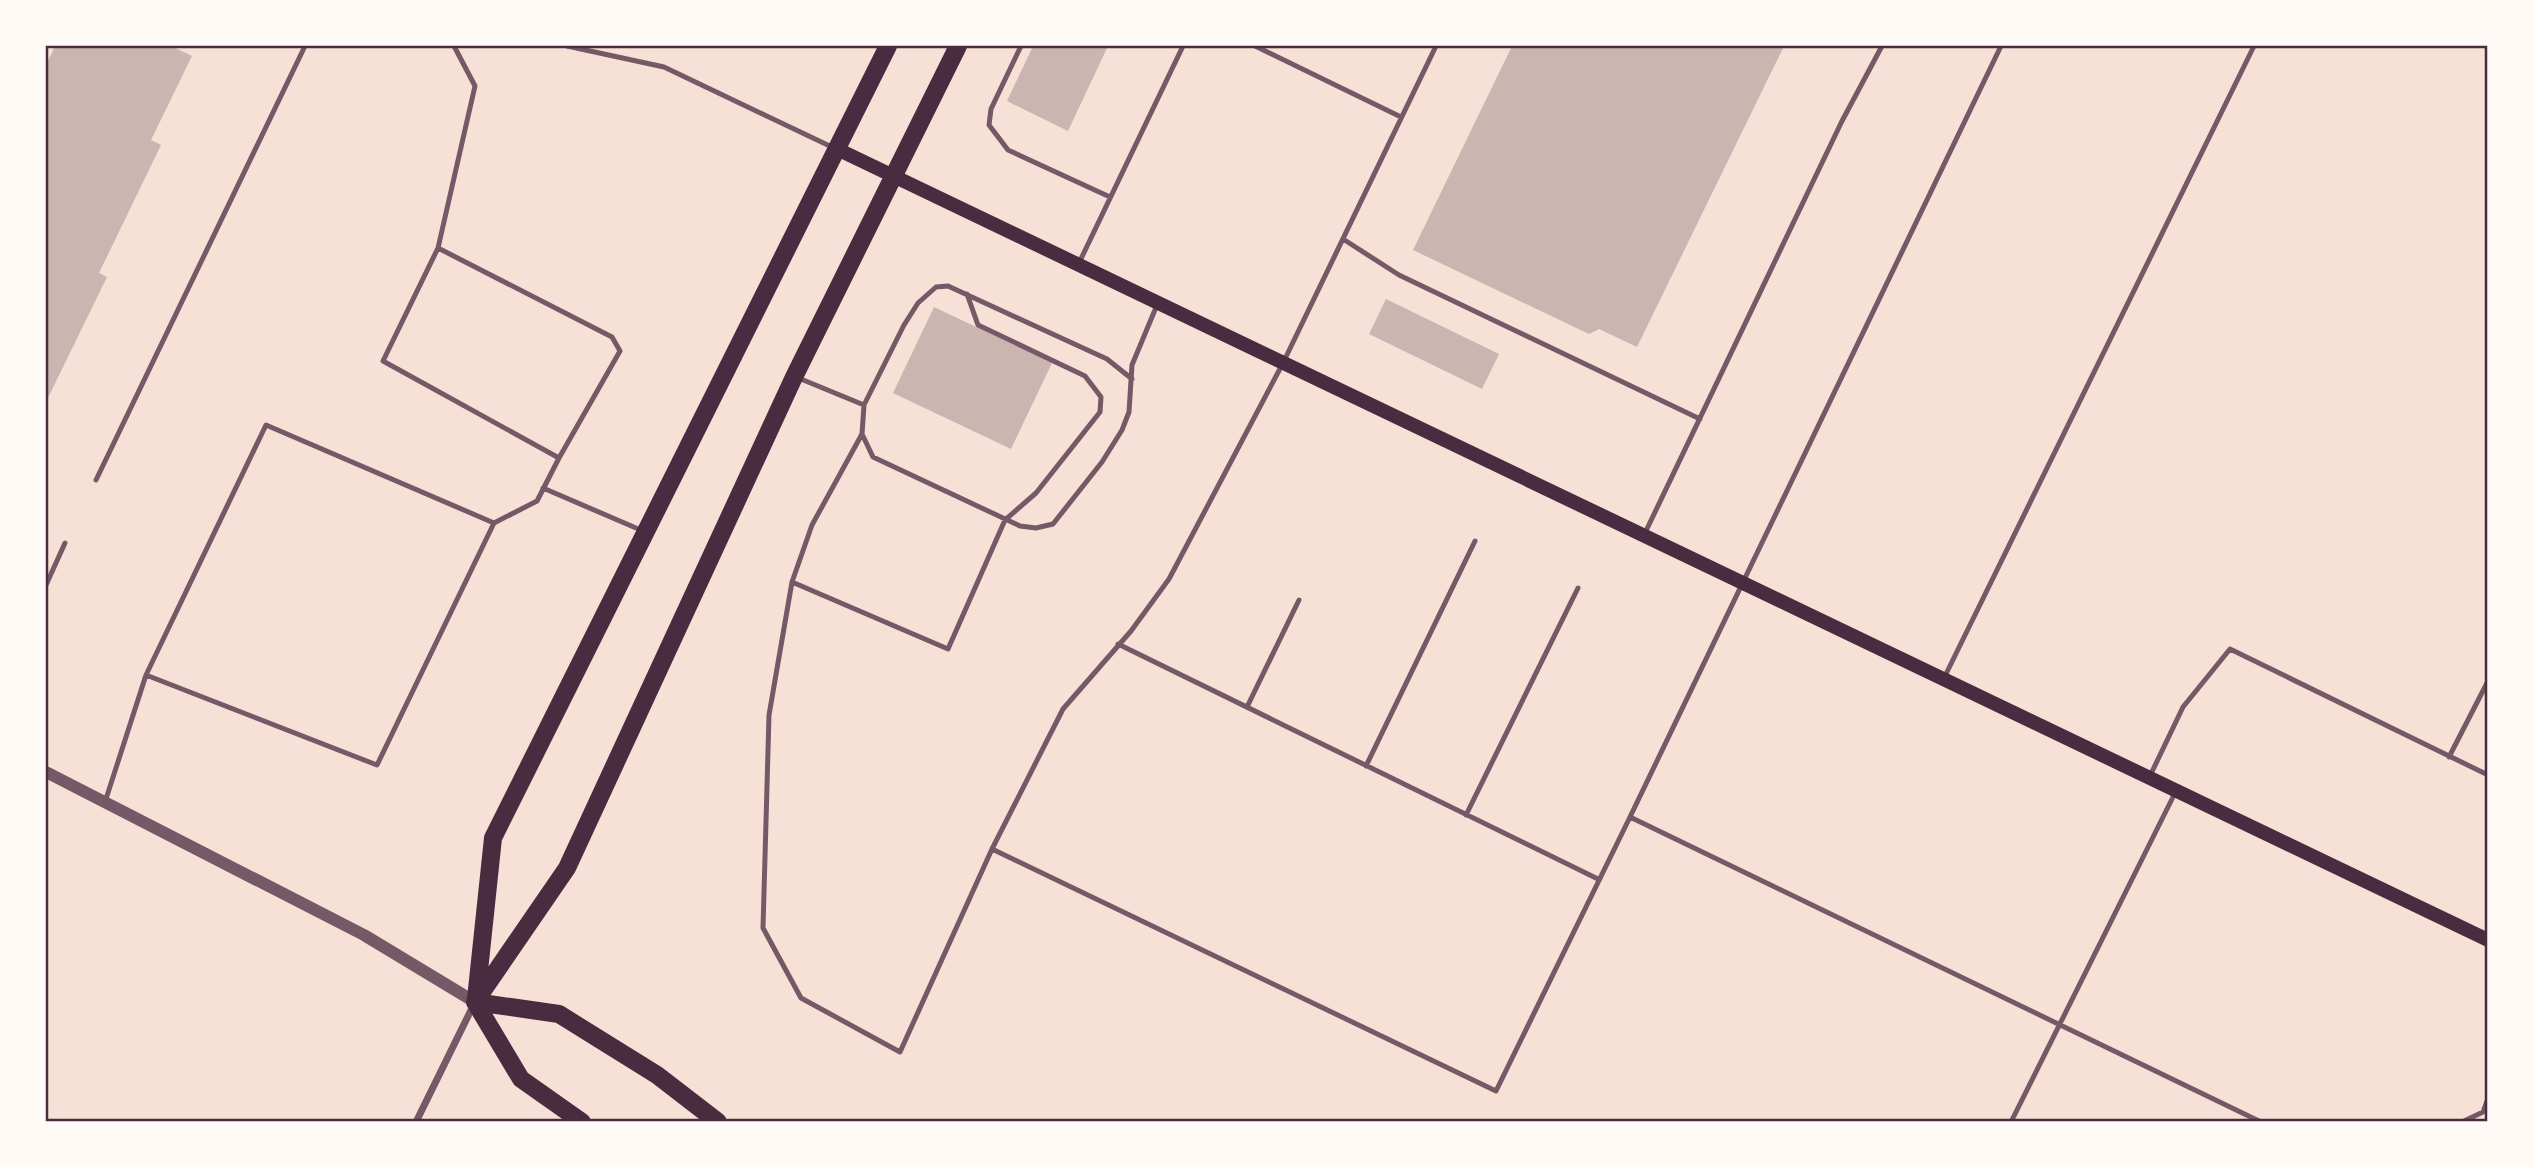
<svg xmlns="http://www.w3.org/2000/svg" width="2533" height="1167" viewBox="0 0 2533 1167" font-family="'Public Sans',sans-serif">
<rect width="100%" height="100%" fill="#f7e1d7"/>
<path fill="#ccb4b1" d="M 55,46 L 171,46 L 192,56 L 151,140 L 161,145 L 99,273 L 107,277 L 46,402 L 46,65 Z
M 1033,46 L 1108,46 L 1068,131 L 1007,101 Z
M 1512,46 L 1784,46 L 1637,347 L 1599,329 L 1589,334 L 1413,250 Z
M 1386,299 L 1499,354 L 1482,389 L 1369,334 Z
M 934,307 L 1052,363 L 1011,449 L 893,393 Z"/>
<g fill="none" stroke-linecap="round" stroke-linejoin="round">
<path stroke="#755966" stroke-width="5" d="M 567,46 L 664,67 L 834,148
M 1021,46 L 991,109 L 989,125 L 1008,150 L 1110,197
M 1255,46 L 1401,117
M 1436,46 L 1283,363 L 1169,579 L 1131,631 L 1063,709 L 992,849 L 1496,1091 L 1630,817
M 2001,46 L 1630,817 L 2261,1122
M 1343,239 L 1399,275 L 1700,419
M 438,248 L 612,337 L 620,351 L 559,458
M 1079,263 L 1183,46
M 967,294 L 978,325 L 1085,376 L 1101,397 L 1100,412 L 1036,493 L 1005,520 L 948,649 L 792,582 L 769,715 L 763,928 L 801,998 L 900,1052 L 992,849
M 796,377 L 864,405
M 1132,379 L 1107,359 L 948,286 L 936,287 L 918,303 L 904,325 L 864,405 L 862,434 L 873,457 L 1020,526 L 1036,528 L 1053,524 L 1102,462 L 1122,430 L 1129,412 L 1132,365 L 1157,305
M 96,480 L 305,46
M 543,488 L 643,531
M 1645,533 L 1842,121 L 1882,46
M 792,582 L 812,525 L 862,434
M 46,585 L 65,543
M 1118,644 L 1598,879
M 146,675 L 266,425 L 494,523
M 1945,676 L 2254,46
M 1247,707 L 1299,600
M 2449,757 L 2488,681
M 1366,766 L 1475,541
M 2149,778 L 2183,707 L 2230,649 L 2488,775
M 105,802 L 146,675 L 377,765 L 494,523 L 537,501 L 559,458 L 383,361 L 438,248 L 475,86 L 454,46
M 1466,815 L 1578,588
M 2011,1122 L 2176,791
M 2462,1122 L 2483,1112 L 2488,1098"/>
<path stroke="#755966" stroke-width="7" d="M 416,1122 L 473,1006"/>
<path stroke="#755966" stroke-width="12" d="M 46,772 L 364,935 L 475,1002"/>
<path stroke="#4a2c40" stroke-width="14" d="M 837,149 L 2488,940"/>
<path stroke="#4a2c40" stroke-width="18" d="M 476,999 L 493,838 L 888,46
M 475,1002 L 567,868 L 794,377 L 958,46
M 475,1002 L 559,1014 L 657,1075 L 718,1122
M 475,1002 L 521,1079 L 582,1122"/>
</g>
<rect width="2533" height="1167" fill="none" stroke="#fffaf5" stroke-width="94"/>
<rect x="47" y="47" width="2439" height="1073" fill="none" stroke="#4a2c40" stroke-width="2.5"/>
</svg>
